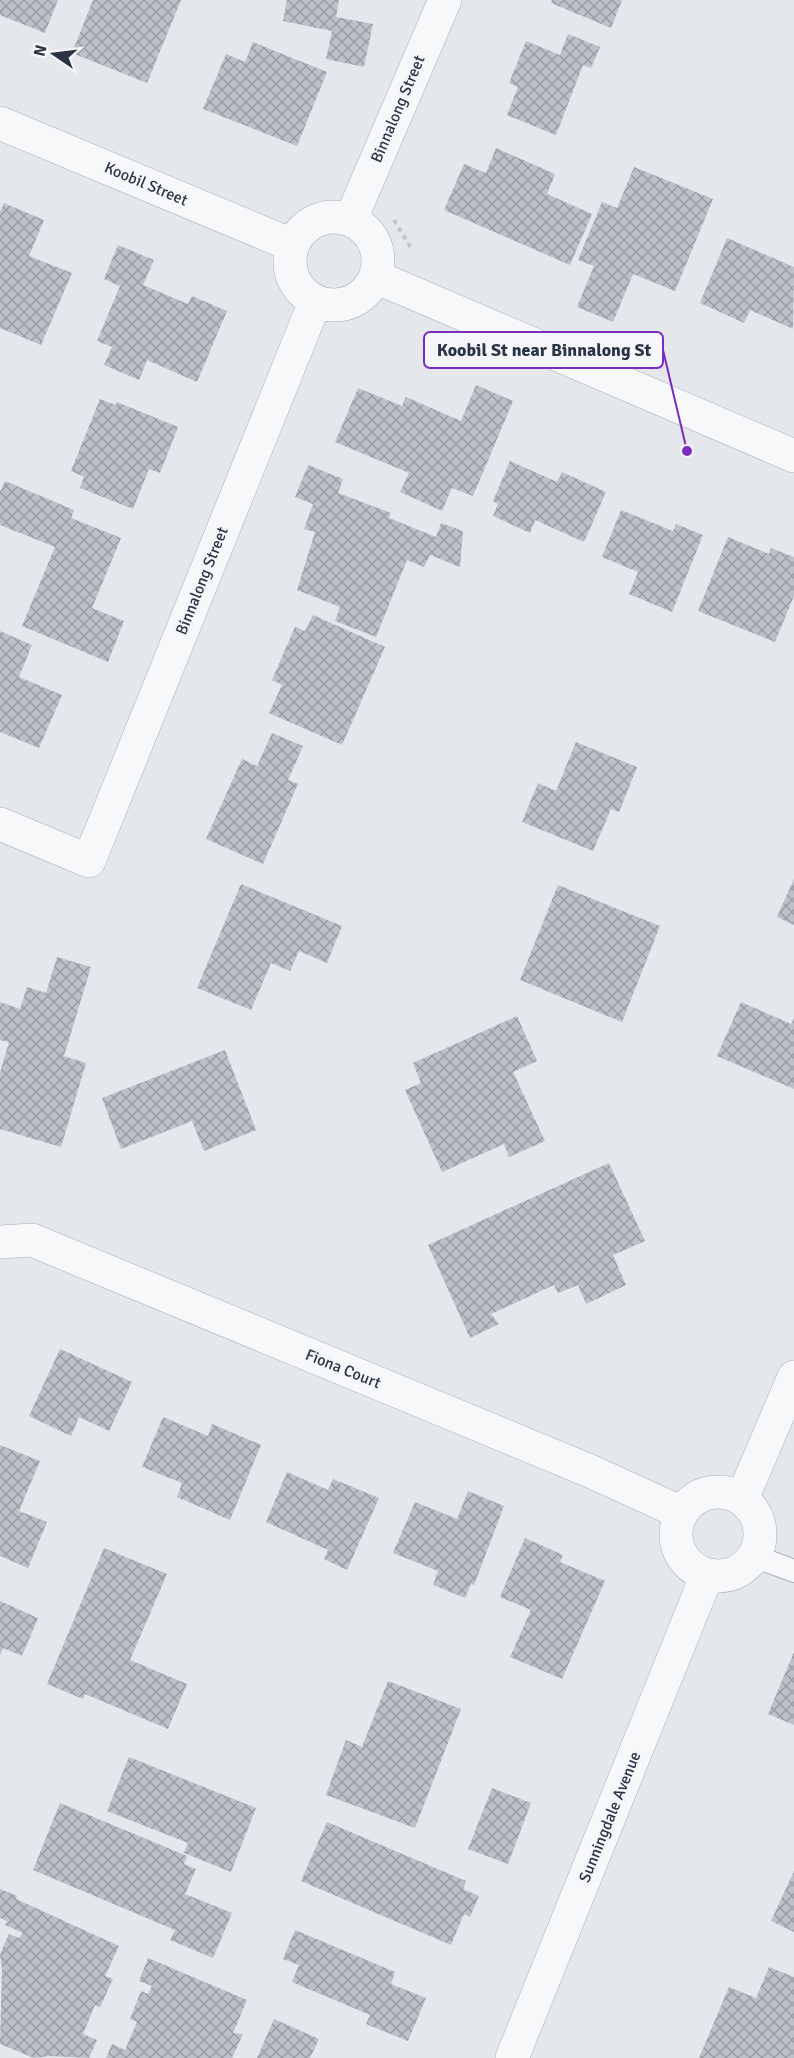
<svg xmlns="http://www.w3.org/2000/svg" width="794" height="2058" viewBox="0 0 794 2058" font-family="Signika,sans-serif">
<defs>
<pattern id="building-cross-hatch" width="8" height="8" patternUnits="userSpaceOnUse" patternTransform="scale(1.5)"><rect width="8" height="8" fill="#bbc0ca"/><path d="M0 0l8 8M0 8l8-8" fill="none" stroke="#989da6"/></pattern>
</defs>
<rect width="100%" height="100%" fill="#e4e7ec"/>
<path fill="url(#building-cross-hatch)" d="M 0,0 L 58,0 L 45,33 L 0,15 Z
M 93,0 L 181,0 L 147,83 L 72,53 Z
M 287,0 L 339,0 L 336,17 L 373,24 L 364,67 L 326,59 L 332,31 L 283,21 Z
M 552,0 L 622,0 L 611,28 L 551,3 Z
M 568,34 L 600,47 L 591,68 L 583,65 L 556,135 L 507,115 L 518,87 L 509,83 L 526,41 L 560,55 Z
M 253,42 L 327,72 L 297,146 L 203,109 L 226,54 L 245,62 Z
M 496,148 L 555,174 L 547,194 L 592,214 L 570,265 L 444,210 L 464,164 L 486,173 Z
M 634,167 L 713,199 L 675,291 L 633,274 L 613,322 L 577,307 L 594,266 L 578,260 L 602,202 L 617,208 Z
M 4,203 L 44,220 L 29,256 L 72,273 L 41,345 L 0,328 L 0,212 Z
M 727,238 L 794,267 L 793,329 L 750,310 L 744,323 L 700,303 Z
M 118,245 L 154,260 L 143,285 L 188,304 L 192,296 L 227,311 L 197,382 L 147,360 L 139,380 L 104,365 L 112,347 L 97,341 L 120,286 L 104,279 Z
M 476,385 L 513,401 L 473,496 L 452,488 L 442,511 L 400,492 L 409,473 L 335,442 L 358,388 L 402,406 L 406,397 L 461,421 Z
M 100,399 L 116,405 L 117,402 L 178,427 L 160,473 L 149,469 L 133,509 L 80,488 L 84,477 L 71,471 Z
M 510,461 L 557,482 L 562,472 L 606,492 L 584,542 L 535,520 L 530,533 L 493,516 L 498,504 L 493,501 Z
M 308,465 L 343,479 L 338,493 L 391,513 L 389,518 L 436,537 L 441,523 L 463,531 L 460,567 L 430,555 L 424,567 L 407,560 L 376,637 L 335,621 L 340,607 L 297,590 L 315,532 L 304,529 L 313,504 L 295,497 Z
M 5,481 L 74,510 L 71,518 L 121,538 L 92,608 L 124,621 L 108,662 L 22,626 L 55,547 L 0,525 L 0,492 Z
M 621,510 L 673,531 L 676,524 L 703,535 L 672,612 L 629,594 L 638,572 L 602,557 Z
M 728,537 L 769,554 L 771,548 L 794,557 L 794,596 L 775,642 L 698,611 Z
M 313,615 L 385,647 L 342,745 L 269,713 L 282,685 L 272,680 L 295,627 L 305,631 Z
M 0,631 L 32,645 L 19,677 L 62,695 L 39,748 L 0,732 Z
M 272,733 L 303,746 L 288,780 L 298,784 L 263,864 L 206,839 L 242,759 L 257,766 Z
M 576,742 L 637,767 L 619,812 L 611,809 L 593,851 L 522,822 L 538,783 L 556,791 Z
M 794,879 L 794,925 L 777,917 Z
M 241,884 L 342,926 L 327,963 L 299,951 L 290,971 L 271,963 L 251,1010 L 197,988 Z
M 558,885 L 660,926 L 622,1022 L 520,980 Z
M 57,957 L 91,967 L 64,1056 L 86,1063 L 61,1147 L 0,1129 L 0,1073 L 9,1042 L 0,1040 L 0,1002 L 20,1009 L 27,987 L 46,993 Z
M 741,1002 L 791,1024 L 794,1018 L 794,1089 L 717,1056 Z
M 517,1016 L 537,1061 L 513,1072 L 545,1141 L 509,1157 L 504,1144 L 442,1172 L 405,1090 L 421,1083 L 413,1063 Z
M 225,1050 L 256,1130 L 204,1151 L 192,1121 L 121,1149 L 102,1098 Z
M 609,1163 L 645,1241 L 613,1255 L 626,1285 L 586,1304 L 578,1285 L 558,1293 L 554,1285 L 491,1314 L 499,1324 L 470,1338 L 428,1245 Z
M 60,1349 L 132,1382 L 109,1431 L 79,1417 L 71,1436 L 29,1416 Z
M 163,1417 L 208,1436 L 212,1424 L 261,1445 L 230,1520 L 177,1497 L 182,1483 L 142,1467 Z
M 0,1445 L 40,1461 L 19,1511 L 47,1522 L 28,1568 L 0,1556 Z
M 287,1472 L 328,1490 L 333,1479 L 379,1498 L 347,1570 L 324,1559 L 328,1550 L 266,1522 Z
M 468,1491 L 504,1506 L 474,1585 L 471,1584 L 465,1598 L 433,1585 L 438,1571 L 393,1553 L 415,1502 L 457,1519 Z
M 525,1538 L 563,1555 L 560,1562 L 605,1581 L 562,1679 L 510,1657 L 531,1610 L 500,1597 Z
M 104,1548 L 167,1574 L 130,1660 L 187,1684 L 168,1729 L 85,1694 L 83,1699 L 47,1684 Z
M 0,1601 L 38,1618 L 22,1656 L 3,1648 L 0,1655 Z
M 794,1652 L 794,1725 L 768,1714 Z
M 388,1681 L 461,1709 L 415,1828 L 326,1795 L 346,1740 L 362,1747 Z
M 129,1757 L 256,1808 L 231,1872 L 184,1853 L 188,1843 L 107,1811 Z
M 492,1788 L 531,1803 L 508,1864 L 468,1849 Z
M 60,1803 L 187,1856 L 184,1864 L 196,1869 L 185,1894 L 232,1913 L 213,1958 L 170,1940 L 175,1930 L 33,1870 Z
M 327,1822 L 466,1881 L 463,1889 L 479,1896 L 470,1917 L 464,1914 L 451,1945 L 301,1881 Z
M 794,1871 L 794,1932 L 771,1921 Z
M 0,1889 L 17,1896 L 16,1899 L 119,1946 L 105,1976 L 113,1979 L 100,2007 L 95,2005 L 83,2034 L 97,2040 L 89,2058 L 50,2056 L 34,2058 L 0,2044 L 2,1969 L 0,1954 L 9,1934 L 19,1938 L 23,1933 L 5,1925 L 7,1921 L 0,1918 Z
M 295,1930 L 395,1972 L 391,1984 L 426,1998 L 408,2041 L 366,2024 L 370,2015 L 292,1982 L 299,1965 L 283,1959 Z
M 148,1958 L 247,2000 L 233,2033 L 243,2034 L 232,2058 L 106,2058 L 112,2044 L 125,2050 L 137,2022 L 130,2019 L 141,1991 L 148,1994 L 152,1986 L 139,1981 Z
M 769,1967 L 794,1977 L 794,2058 L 699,2058 L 729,1987 L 756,1998 Z
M 274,2019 L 319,2039 L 310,2058 L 257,2058 Z"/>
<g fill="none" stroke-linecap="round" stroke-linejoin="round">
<g stroke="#a9aeb7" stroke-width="24">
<path id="service" d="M 754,1556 L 794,1571"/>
</g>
<g stroke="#a9aeb7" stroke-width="34">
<path id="minor" d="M 0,123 L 292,245
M290 261a44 44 0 1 1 88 0a44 44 0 1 1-88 0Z
M 351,219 L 445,0
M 376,277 L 794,456
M 0,824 L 89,861 L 315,302
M 0,1242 L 32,1240 L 590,1471 L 682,1513
M676 1534a42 42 0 1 1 84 0a42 42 0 1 1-84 0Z
M 742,1499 L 794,1377
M 512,2058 L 707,1575"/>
</g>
<path stroke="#c2c5cb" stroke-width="4" stroke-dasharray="4.5 4.5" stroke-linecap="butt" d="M 394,220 L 411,248"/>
<use href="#service" stroke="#f7f8fa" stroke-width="22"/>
<use href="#minor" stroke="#f7f8fa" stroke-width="33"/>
</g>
<g text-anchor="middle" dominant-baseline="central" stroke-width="6" stroke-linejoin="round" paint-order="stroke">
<g font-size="16" fill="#2b3445" stroke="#f4f6f9">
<text transform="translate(398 109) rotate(-67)">Binnalong Street</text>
<text transform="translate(146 184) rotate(23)">Koobil Street</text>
<text transform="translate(202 581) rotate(-68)">Binnalong Street</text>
<text transform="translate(343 1369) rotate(22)">Fiona Court</text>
<text transform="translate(610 1817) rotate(-68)">Sunningdale Avenue</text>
</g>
</g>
<path fill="none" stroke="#7b2cbf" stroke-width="2" d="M687 451L663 350"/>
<circle fill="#7b2cbf" stroke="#f4f6f9" stroke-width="2" cx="687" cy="451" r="6"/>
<rect fill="#f4f6f9" stroke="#7b2cbf" stroke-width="2" x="424" y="332" width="239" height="36" rx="6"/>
<g font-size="18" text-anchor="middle" font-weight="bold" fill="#2b3445">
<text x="544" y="356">Koobil St near Binnalong St</text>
</g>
<g transform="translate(54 54) rotate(284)" stroke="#f4f6f9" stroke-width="4.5" paint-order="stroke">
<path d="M0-4.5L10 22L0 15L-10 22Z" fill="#2b3445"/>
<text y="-9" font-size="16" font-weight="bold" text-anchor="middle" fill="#2b3445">N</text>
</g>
</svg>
